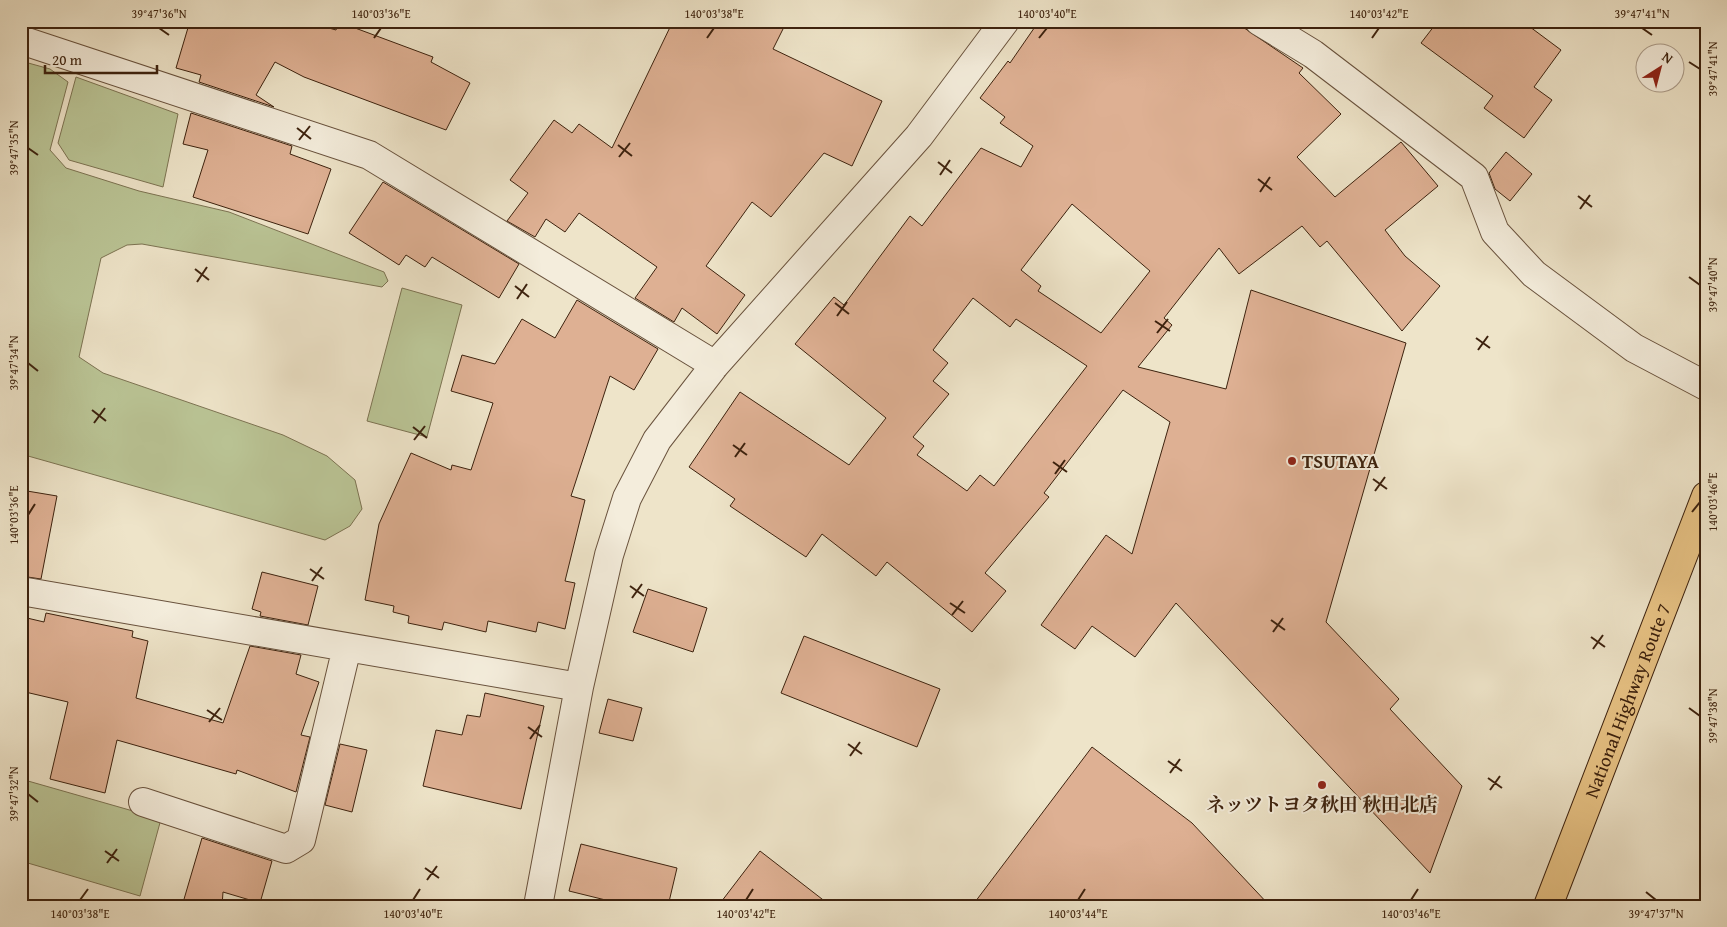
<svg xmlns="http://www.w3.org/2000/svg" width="1727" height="927" viewBox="0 0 1727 927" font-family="'Gentium Book Plus','Noto Serif JP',serif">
<rect width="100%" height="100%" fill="#eee4c9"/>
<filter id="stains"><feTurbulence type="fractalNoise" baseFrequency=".004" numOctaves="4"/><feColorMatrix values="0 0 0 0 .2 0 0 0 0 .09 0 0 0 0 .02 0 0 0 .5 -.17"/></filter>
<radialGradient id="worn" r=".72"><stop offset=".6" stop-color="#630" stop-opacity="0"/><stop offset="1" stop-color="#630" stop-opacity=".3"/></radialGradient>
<path fill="#bac495" stroke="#7c7352" d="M 21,61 L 50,69 L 68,82 L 50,150 L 66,168 L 139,191 L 229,212 L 384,272 L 388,281 L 382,287 L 142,244 L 127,245 L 101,258 L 79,357 L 103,373 L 283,435 L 327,456 L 355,480 L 362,509 L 350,526 L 325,540 L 21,454 Z
M 76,77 L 178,114 L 163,187 L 69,160 L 58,143 Z
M 402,288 L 462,305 L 427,437 L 367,421 Z
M 21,779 L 161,819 L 140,896 L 21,861 Z"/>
<path fill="#deb093" stroke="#3d220e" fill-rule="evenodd" d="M 190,21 L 304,21 L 336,30 L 339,22 L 433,57 L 431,62 L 470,83 L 446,130 L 304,77 L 275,62 L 256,95 L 274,107 L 199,82 L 201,75 L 176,68 Z
M 673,21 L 787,21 L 773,49 L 882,101 L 852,166 L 824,153 L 771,217 L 752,202 L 706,266 L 745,295 L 717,334 L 682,308 L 674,322 L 635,298 L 657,267 L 579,213 L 565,232 L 546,219 L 535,237 L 507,221 L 528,193 L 510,180 L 554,120 L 572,133 L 579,124 L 612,148 Z
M 1039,21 L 1234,21 L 1303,68 L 1299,73 L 1341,114 L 1297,157 L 1335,197 L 1401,142 L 1438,186 L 1385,230 L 1405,256 L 1440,286 L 1402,331 L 1327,241 L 1320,247 L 1302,226 L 1239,274 L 1219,248 L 1164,318 L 1172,325 L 1138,367 L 1226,389 L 1251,290 L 1406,343 L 1326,622 L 1399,699 L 1390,709 L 1462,786 L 1430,873 L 1176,603 L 1135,657 L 1092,626 L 1075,649 L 1041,625 L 1106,535 L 1132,554 L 1170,422 L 1123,390 L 1044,493 L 1049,497 L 985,573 L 1006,591 L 972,632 L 887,562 L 876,576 L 822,534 L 806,557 L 730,506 L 735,499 L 689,467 L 740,392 L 849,465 L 886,418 L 795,344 L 834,297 L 844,305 L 910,216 L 922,226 L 981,148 L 1021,167 L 1033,146 L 1000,123 L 1005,117 L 980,98 L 1008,61 L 1010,63 ZM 1072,204 L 1150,271 L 1101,333 L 1038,291 L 1041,286 L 1021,270 ZM 973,298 L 1010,327 L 1016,319 L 1087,366 L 994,486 L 980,475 L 967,491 L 917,455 L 924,446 L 913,437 L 949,394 L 933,381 L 948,363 L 933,350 Z
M 1438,21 L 1522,21 L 1561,50 L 1534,87 L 1552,100 L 1524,138 L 1484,108 L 1493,96 L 1421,43 Z
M 191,113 L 292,146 L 290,154 L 331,169 L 308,234 L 193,197 L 208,150 L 183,144 Z
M 1506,152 L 1532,174 L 1510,201 L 1495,189 L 1489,173 Z
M 383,182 L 519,264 L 499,298 L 432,257 L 425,267 L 406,255 L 399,265 L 349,233 Z
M 577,300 L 658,349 L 634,390 L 610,376 L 571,496 L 585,500 L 565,581 L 575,583 L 565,629 L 538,622 L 536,632 L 488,621 L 486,632 L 444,622 L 442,630 L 408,623 L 409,616 L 393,612 L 394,606 L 365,600 L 379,524 L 411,453 L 451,470 L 452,465 L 471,470 L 493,403 L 451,391 L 462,355 L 495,364 L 522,319 L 555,338 Z
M 21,490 L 57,496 L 41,579 L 21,576 Z
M 262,572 L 318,586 L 308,625 L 260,616 L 261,612 L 252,609 Z
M 648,589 L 707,608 L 693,652 L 633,632 Z
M 46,613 L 133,631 L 132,637 L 148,641 L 136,698 L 223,723 L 250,646 L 301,655 L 296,674 L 319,682 L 301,735 L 310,737 L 296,792 L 237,770 L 236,774 L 117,740 L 105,793 L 50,779 L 68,702 L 21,691 L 21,642 L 27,618 L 44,622 Z
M 804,636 L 940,689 L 917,747 L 781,693 Z
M 485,693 L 544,706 L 521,809 L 423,786 L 436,730 L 462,735 L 467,715 L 480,717 Z
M 608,699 L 642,708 L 633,741 L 599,733 Z
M 340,744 L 367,750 L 352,812 L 325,805 Z
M 1092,747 L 1192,823 L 1270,906 L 972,906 Z
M 202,838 L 272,861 L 260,903 L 223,892 L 222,906 L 182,906 Z
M 581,844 L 677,868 L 668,906 L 630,906 L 569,891 Z
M 760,851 L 831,906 L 718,906 Z"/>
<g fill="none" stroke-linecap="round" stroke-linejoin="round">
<g stroke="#69523d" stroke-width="30">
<path id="street" d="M 1259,21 L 1313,54 L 1474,177 L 1495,232 L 1534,274 L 1634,348 L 1706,386
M 21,40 L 369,155 L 715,365
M 21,591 L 579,687
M 143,802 L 286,849 L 301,840 L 347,647
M 538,906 L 579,687 L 609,555 L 627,498 L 657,440 L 715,365 L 919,136 L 1005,21"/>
</g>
<g stroke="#3d220e" stroke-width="30">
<g id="highway">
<path id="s1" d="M 1548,906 L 1706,496"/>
</g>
</g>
<use href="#street" stroke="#f4eddc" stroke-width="28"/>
<use href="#highway" stroke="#e7c284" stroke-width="28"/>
</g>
<path fill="none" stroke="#3d220e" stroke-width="2" d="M 159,28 L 169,35M 1642,28 L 1652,35M 374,38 L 381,28M 707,38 L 714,28M 1039,38 L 1047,28M 1372,38 L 1379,28M 1689,62 L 1700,69M 297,128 L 311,139M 299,140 L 310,126M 618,145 L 632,156M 28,148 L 38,155M 619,157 L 630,143M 938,162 L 952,173M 940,175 L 950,160M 1258,179 L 1272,190M 1260,192 L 1270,177M 1578,196 L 1592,207M 1580,209 L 1590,195M 195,269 L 209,280M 1689,277 L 1700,285M 197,282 L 207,267M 515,286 L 529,297M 517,299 L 527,284M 835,303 L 849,314M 837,316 L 847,302M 1155,321 L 1170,331M 1157,333 L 1168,319M 1476,338 L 1490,348M 1478,350 L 1488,336M 28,363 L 38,371M 92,410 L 106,421M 94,423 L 105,408M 413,427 L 427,438M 414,440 L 425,426M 733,445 L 747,455M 735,457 L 745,443M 1053,462 L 1067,472M 1055,474 L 1065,460M 1373,479 L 1387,489M 1375,491 L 1385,477M 1692,512 L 1700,502M 28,515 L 35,504M 310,569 L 324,579M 312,581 L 322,567M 630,586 L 644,596M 632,598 L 642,584M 950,603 L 965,613M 952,615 L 963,601M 1271,620 L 1285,630M 1273,632 L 1283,618M 1591,637 L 1605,647M 1593,649 L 1603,635M 1689,708 L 1700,716M 207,710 L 222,720M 209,722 L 220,708M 528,727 L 542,737M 530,739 L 540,725M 848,744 L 862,754M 850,756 L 860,742M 1168,761 L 1182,771M 1170,773 L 1180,759M 1488,778 L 1502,788M 1490,790 L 1500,776M 28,794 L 38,802M 105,851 L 119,861M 107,863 L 117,849M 425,868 L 439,878M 427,880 L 437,866M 1646,892 L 1656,900M 80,900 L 88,889M 413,900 L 420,889M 746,900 L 753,889M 1078,900 L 1085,889M 1411,900 L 1418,889"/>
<g fill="#8f2418" stroke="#f4eddc" stroke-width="2">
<circle cx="1292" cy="461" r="5"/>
<circle cx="1322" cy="785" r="5"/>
</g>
<g text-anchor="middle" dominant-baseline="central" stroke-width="4" stroke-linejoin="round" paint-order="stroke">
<g font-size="19" font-weight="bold" fill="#3d220e" stroke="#f4eddc" text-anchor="start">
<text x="1302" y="461">TSUTAYA</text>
<text x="1322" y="804" text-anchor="middle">ネッツトヨタ秋田 秋田北店</text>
</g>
<g font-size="19" fill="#3d220e" stroke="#f4eddc">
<text stroke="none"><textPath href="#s1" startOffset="220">National Highway Route 7</textPath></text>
</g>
</g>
<rect width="1727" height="927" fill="none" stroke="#eee4c9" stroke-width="55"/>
<g transform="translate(1660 68) rotate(36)"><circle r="24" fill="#f4eddc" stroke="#ab9c8a"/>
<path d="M0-4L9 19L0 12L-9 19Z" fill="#8f2418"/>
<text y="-8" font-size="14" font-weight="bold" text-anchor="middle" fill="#3d220e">N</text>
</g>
<path d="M45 65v8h112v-8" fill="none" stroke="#3d220e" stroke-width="2.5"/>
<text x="52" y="65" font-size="15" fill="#3d220e" stroke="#f4eddc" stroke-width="4" paint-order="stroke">20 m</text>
<rect x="28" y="28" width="1672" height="872" fill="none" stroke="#3d220e" stroke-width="2"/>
<g font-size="12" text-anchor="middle" fill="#3d220e">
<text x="159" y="18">39°47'36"N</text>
<text x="381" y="18">140°03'36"E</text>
<text x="714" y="18">140°03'38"E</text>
<text x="1047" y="18">140°03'40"E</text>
<text x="1379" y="18">140°03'42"E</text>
<text x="1642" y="18">39°47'41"N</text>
<text transform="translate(1713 69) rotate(-90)" y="4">39°47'41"N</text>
<text transform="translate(14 148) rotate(-90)" y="4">39°47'35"N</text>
<text transform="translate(1713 285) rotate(-90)" y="4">39°47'40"N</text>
<text transform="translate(14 363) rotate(-90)" y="4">39°47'34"N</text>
<text transform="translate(1713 502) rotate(-90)" y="4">140°03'46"E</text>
<text transform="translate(14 515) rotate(-90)" y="4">140°03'36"E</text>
<text transform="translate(1713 716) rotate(-90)" y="4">39°47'38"N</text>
<text transform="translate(14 794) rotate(-90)" y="4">39°47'32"N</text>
<text x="80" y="918">140°03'38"E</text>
<text x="413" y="918">140°03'40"E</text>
<text x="746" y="918">140°03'42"E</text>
<text x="1078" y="918">140°03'44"E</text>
<text x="1411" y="918">140°03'46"E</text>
<text x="1656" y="918">39°47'37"N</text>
</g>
<rect width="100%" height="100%" filter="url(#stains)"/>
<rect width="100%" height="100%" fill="url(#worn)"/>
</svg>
